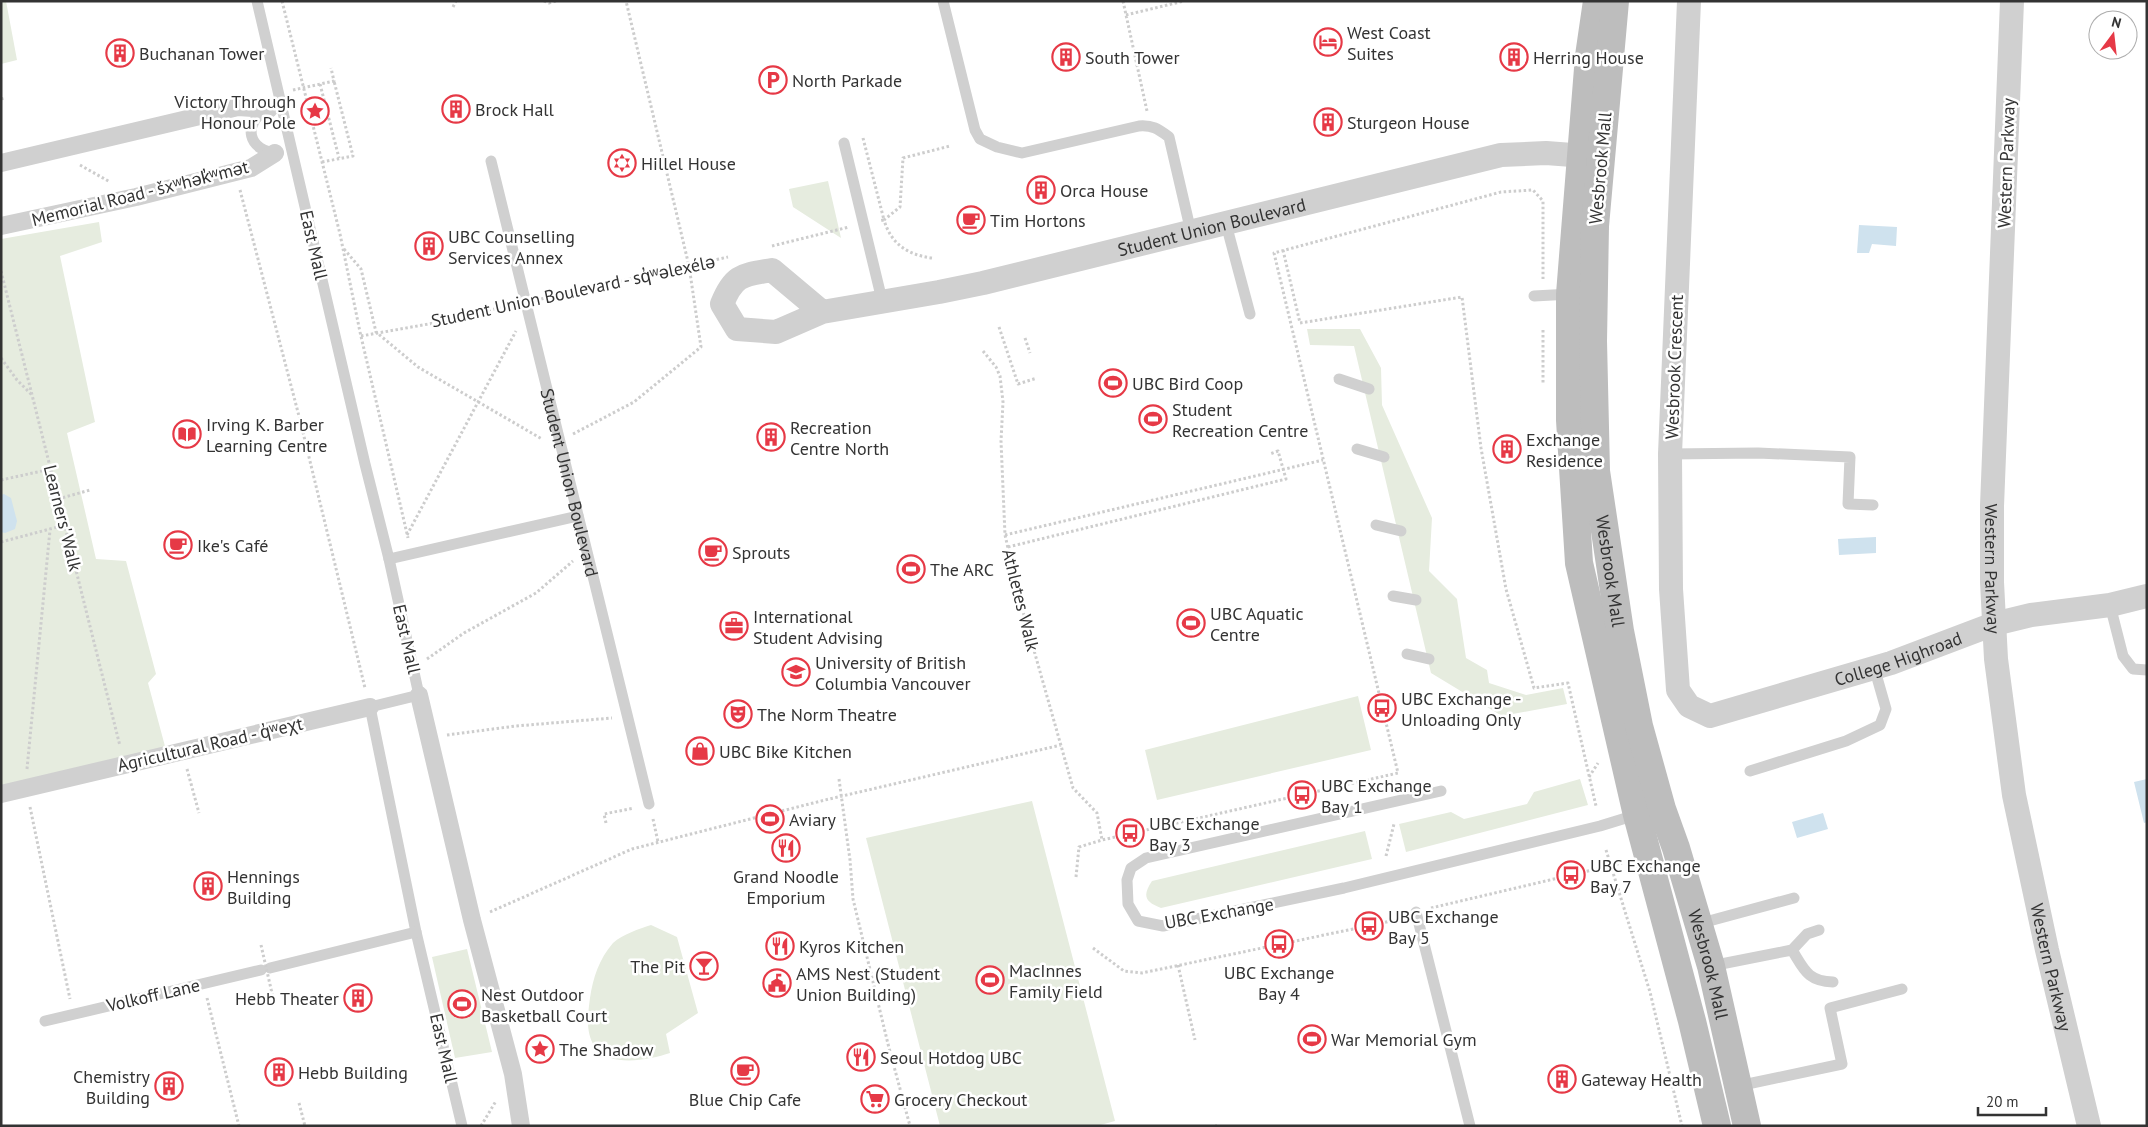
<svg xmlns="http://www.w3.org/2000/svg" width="2148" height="1127" viewBox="0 0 2148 1127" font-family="'PT Sans',sans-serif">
<rect width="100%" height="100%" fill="#fff"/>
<path fill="#e6ecdf" d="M 1,1 L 6,1 L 17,60 L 1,64 Z
M 828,181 L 841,238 L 793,207 L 789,189 Z
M 99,222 L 102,242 L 60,256 L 95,422 L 67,433 L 96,559 L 126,561 L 156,674 L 148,683 L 166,750 L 1,788 L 1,239 Z
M 1307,329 L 1360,329 L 1381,368 L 1382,405 L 1432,518 L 1429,571 L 1457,599 L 1466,658 L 1487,670 L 1489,683 L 1526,695 L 1563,688 L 1567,704 L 1502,716 L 1431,673 L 1354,346 L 1310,345 Z
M 1358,696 L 1371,750 L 1157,800 L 1145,750 Z
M 1580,779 L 1588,805 L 1406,852 L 1399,824 L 1451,812 L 1464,819 L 1527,804 L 1534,792 Z
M 1032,801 L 1115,1121 L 1097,1126 L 940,1126 L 866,838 Z
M 1365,831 L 1372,859 L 1161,908 C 1145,902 1142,896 1152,881 Z
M 651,925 L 677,937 L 698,1013 L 666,1034 L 670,1053 C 649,1060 610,1068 595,1047 C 585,1033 588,1014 590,998 C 593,978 599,959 613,943 C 623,934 639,929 651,925 Z
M 467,949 L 492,1052 L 455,1058 L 432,957 Z"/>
<path fill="#cfe2ee" d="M 1859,225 L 1897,227 L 1896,246 L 1872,244 L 1869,253 L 1857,253 Z
M 4,494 L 11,498 L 17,521 L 15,529 L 5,533 L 1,532 L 1,495 Z
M 1876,537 L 1876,553 L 1839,555 L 1838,539 Z
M 2147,779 L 2147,822 L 2144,823 L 2134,782 Z
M 1823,813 L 1828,829 L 1797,838 L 1792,822 Z"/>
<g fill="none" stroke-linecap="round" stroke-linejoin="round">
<path stroke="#cdcdcd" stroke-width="3" stroke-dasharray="2.5 2.5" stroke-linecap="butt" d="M 282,1 L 340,234 L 360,332 L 408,538
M 544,1 L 549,3 L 556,1
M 1123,1 L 1147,111
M 453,7 L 456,1
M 1126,15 L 1184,1
M 320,84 L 339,158
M 293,90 L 334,81 L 331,68
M 1,99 L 5,98
M 863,138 L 884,220 L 879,221
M 322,162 L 353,156 L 334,81
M 80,165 L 110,182
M 240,190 L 300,420 L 365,688
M 772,246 L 849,227
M 344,249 L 361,269 L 376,332 L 418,367 L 542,439
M 1283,250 L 1300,323 L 1462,297 L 1481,448 L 1506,589 L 1534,688 L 1568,683 L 1596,806
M 932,258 C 908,255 891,244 884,220 L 900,207 L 903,158 L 950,146
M 1,271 L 120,746
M 541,299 L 728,257
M 999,327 L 1018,384 L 1037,378
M 1543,330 L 1543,384
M 361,336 L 451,320 L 510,305
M 1025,338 L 1030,353
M 983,351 L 996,367 L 1000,376 L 1003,402 L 1001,441 L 1005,535 L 1020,601 L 1073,788 L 1097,813 L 1102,840
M 1,358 L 17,380 L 32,395
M 573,434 L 634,402 L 701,347 L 689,266 L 626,1
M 1,480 L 51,469
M 58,499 L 90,490
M 407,535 L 516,331
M 1005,535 L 1323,460
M 1,542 L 65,525
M 1008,547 L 1286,479 L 1278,451 L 1270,454
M 427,659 L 464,633 L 536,593 L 573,561
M 447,735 L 516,726 L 612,718
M 27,769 L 50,530
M 187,769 L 199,813
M 1589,777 L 1598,763
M 839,779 L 850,860 L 853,899 L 888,1044 L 910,1126
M 30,807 L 70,999
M 653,819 L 658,842
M 606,823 L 604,814 L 634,808
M 1606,850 L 1650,992 L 1682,1126
M 1386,856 L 1394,824
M 1076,877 L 1079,847 L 1102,840 L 1398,773 L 1274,253 L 1501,192 L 1533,190 L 1543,201 L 1543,279
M 1431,908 L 1622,863
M 490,912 L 632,849 L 825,800 L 1061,745
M 1093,948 L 1124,971 L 1142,973 L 1401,919
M 1178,965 L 1195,1040
M 207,998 L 239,1126
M 299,1103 L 305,1126
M 1215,1125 L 1216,1126
M 481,1126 L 496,1101"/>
<g stroke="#d0d0d0" stroke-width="11">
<path d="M 257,1 L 365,464 L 389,559 L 419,695 L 370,707 L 416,932 L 462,1126"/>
<path d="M 943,1 L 975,130 L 980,139 L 997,147 L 1022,153 L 1139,126 C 1153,125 1158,129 1169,137 L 1191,232"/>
<path d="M 268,109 C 241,123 248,152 278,153"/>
<path d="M 844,143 L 882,300"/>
<path id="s1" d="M 491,161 L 649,804"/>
<path d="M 1226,224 L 1250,314"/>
<path d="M 1534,296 L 1571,294"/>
<path d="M 1339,379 L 1369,389"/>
<path d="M 1357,449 L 1384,457"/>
<path d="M 1670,454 L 1758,453 L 1850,457 L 1848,504 L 1873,505"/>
<path d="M 1376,525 L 1401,531"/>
<path d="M 389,559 L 578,516"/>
<path d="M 1393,596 L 1416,600"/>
<path d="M 2110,605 L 2123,656 L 2133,669 L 2147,670"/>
<path d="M 1407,654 L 1429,659"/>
<path d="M 1750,771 L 1846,741 L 1880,725 L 1886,709 L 1874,667"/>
<path d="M 1441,791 L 1146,858 L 1131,868 L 1127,880 L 1128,904 L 1138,921 L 1163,926 L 1344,888 L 1600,826 L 1639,814"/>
<path d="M 1416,912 L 1470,1126"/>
<path d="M 1698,924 L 1794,898"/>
<path d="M 1792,950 C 1804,969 1807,981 1833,982"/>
<path d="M 1711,966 L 1792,950 L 1807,934 L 1819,930"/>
<path d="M 270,968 L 416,932"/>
<path d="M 45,1021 L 261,970"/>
<path d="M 1738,1086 L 1842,1064 L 1830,1008 L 1902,989"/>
</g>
<path stroke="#d0d0d0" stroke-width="18" d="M 1,163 L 238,107 L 269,109
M 1,226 L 136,197 L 251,168 L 275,153
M 419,695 L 472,920 L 513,1074 L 521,1126
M 1,794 L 370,707"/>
<g stroke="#d0d0d0" stroke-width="24">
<path id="s2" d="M 1689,1 L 1670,454 L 1671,589 L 1678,690 L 1689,706 L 1710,716 L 1891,663 L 1994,624 L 2031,615 L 2110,605 L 2147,596"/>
<path id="s3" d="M 2012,1 L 1992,506 L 1992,582 L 1996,659 L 2014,795 L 2047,950 L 2089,1126"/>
<path id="s4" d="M 822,312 L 772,270 C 743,275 734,274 722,304 L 737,329 L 776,332 L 822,312 L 939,292 L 983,283 L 1501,155 L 1546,153 L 1599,157"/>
</g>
<g stroke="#bdbdbd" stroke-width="28">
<path d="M 1597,1 L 1589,56 L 1570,294 L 1570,420 L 1579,563 L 1637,815 L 1692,1021 L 1717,1126"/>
<path id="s5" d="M 1615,1 L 1595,226 L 1593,341 L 1596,471 L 1620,631 L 1639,726 L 1662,809 L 1676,848 L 1711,966 L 1747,1126"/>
</g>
<path stroke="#cdcdcd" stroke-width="3" stroke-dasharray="2.5 2.5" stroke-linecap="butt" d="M 261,945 L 274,1002"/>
</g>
<defs>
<g id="hotel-ring" transform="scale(1.4375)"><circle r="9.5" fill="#fff" stroke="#e63946" stroke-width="1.5"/><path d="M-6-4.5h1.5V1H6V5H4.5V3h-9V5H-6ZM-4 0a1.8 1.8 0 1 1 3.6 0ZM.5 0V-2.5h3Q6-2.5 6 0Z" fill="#e63946"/></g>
<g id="building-ring" transform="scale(1.4375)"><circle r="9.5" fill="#fff" stroke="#e63946" stroke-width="1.5"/><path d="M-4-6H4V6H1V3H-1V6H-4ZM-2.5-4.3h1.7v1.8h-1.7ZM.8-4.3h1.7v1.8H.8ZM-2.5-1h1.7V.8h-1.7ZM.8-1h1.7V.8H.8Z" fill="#e63946"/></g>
<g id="parking-ring" transform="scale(1.4375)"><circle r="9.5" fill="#fff" stroke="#e63946" stroke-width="1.5"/><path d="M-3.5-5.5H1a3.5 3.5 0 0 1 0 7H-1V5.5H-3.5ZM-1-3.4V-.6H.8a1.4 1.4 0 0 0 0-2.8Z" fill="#e63946"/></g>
<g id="sight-ring" transform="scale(1.4375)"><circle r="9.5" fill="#fff" stroke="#e63946" stroke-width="1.5"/><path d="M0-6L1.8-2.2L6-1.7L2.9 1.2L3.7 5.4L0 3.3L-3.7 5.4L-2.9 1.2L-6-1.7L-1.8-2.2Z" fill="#e63946"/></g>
<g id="synagogue-ring" transform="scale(1.4375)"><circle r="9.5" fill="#fff" stroke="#e63946" stroke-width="1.5"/><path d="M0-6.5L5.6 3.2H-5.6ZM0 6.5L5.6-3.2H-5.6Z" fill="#e63946"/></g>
<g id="cafe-ring" transform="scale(1.4375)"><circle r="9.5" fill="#fff" stroke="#e63946" stroke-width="1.5"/><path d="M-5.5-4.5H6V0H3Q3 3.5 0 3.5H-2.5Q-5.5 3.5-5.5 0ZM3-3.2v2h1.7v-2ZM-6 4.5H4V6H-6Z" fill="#e63946"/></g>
<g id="stadium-ring" transform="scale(1.4375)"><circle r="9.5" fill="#fff" stroke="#e63946" stroke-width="1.5"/><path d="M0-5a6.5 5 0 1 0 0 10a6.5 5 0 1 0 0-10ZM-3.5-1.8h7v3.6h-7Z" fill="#e63946"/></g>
<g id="library-ring" transform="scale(1.4375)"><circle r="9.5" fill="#fff" stroke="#e63946" stroke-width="1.5"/><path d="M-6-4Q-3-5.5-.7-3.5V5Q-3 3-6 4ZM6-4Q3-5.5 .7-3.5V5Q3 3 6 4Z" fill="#e63946"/></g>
<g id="office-ring" transform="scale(1.4375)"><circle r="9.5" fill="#fff" stroke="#e63946" stroke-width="1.5"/><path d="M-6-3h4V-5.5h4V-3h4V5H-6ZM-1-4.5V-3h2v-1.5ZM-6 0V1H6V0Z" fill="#e63946"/></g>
<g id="university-ring" transform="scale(1.4375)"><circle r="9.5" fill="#fff" stroke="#e63946" stroke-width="1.5"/><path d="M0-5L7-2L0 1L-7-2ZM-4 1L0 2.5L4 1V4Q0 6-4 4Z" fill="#e63946"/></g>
<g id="bus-ring" transform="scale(1.4375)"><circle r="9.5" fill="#fff" stroke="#e63946" stroke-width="1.5"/><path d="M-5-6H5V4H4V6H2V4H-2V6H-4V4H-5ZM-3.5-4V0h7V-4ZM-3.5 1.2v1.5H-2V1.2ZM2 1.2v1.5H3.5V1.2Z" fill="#e63946"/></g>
<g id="theatre-ring" transform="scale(1.4375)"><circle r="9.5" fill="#fff" stroke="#e63946" stroke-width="1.5"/><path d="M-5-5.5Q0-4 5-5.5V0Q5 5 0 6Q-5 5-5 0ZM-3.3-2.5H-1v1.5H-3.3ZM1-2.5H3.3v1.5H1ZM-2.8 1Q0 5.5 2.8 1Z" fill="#e63946"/></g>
<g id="shop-ring" transform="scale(1.4375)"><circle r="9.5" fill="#fff" stroke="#e63946" stroke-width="1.5"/><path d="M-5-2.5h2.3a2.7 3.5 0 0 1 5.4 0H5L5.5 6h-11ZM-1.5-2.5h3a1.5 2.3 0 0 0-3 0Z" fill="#e63946"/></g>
<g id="restaurant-ring" transform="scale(1.4375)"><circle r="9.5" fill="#fff" stroke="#e63946" stroke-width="1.5"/><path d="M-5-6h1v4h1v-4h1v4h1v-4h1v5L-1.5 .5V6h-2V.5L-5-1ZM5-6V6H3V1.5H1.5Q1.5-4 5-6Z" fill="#e63946"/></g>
<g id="bar-ring" transform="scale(1.4375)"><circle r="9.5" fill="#fff" stroke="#e63946" stroke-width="1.5"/><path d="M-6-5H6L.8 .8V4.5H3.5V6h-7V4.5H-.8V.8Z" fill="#e63946"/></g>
<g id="civic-ring" transform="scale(1.4375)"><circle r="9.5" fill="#fff" stroke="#e63946" stroke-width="1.5"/><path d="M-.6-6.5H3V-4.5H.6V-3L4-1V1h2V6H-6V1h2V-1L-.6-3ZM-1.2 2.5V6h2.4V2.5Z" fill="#e63946"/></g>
<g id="supermarket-ring" transform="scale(1.4375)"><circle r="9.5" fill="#fff" stroke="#e63946" stroke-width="1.5"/><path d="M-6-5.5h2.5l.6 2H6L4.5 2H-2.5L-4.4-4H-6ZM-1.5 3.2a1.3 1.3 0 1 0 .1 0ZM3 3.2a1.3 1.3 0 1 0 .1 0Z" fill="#e63946"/></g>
</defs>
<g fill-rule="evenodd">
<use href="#hotel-ring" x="1328" y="42"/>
<use href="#building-ring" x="120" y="53"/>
<use href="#building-ring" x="1066" y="57"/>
<use href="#building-ring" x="1514" y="57"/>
<use href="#parking-ring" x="773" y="80"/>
<use href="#building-ring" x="456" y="109"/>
<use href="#sight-ring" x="315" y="111"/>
<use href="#building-ring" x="1328" y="122"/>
<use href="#synagogue-ring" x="622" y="163"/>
<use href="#building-ring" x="1041" y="190"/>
<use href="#cafe-ring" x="971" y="220"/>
<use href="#building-ring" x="429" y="246"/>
<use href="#stadium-ring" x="1113" y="383"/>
<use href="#stadium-ring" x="1153" y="419"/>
<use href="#library-ring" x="187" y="434"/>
<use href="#building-ring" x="771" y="437"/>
<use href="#building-ring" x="1507" y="449"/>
<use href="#cafe-ring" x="178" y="545"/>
<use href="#cafe-ring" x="713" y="552"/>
<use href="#stadium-ring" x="911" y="569"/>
<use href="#stadium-ring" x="1191" y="623"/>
<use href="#office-ring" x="734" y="626"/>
<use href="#university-ring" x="796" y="672"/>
<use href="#bus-ring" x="1382" y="708"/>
<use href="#theatre-ring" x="738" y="714"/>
<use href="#shop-ring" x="700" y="751"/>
<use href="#bus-ring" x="1302" y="795"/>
<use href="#stadium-ring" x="770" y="819"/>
<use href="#bus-ring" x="1130" y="833"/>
<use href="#restaurant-ring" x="786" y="848"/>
<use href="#bus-ring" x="1571" y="875"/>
<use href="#building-ring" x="208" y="886"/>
<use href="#bus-ring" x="1369" y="926"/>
<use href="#bus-ring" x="1279" y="944"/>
<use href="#restaurant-ring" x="780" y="946"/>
<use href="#bar-ring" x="704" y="966"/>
<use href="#stadium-ring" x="990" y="980"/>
<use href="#civic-ring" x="777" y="983"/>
<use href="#building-ring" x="358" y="998"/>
<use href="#stadium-ring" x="462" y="1004"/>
<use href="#stadium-ring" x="1312" y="1039"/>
<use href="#sight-ring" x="540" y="1049"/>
<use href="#restaurant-ring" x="861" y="1057"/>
<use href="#cafe-ring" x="745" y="1071"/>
<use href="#building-ring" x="279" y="1072"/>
<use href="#building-ring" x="1562" y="1079"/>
<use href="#building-ring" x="169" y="1086"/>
<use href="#supermarket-ring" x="875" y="1099"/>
</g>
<g text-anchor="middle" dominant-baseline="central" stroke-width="5" stroke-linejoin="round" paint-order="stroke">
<g font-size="18" fill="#333" stroke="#fff" text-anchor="start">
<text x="1347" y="32">West Coast<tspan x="1347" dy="21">Suites</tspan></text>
<text x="139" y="53">Buchanan Tower</text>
<text x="1085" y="57">South Tower</text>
<text x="1533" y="57">Herring House</text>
<text x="792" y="80">North Parkade</text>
<text x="296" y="101" text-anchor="end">Victory Through<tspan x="296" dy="21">Honour Pole</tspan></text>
<text x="475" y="109">Brock Hall</text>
<text x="1347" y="122">Sturgeon House</text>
<text x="641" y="163">Hillel House</text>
<text x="1060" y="190">Orca House</text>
<text x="990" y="220">Tim Hortons</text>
<text x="448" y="236">UBC Counselling<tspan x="448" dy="21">Services Annex</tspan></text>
<text x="1132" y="383">UBC Bird Coop</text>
<text x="1172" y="409">Student<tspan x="1172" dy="21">Recreation Centre</tspan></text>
<text x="206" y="424">Irving K. Barber<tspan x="206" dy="21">Learning Centre</tspan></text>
<text x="790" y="427">Recreation<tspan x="790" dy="21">Centre North</tspan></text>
<text x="1526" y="439">Exchange<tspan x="1526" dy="21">Residence</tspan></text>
<text x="197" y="545">Ike's Café</text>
<text x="732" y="552">Sprouts</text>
<text x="930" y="569">The ARC</text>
<text x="1210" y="613">UBC Aquatic<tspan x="1210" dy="21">Centre</tspan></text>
<text x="753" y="616">International<tspan x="753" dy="21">Student Advising</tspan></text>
<text x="815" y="662">University of British<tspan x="815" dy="21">Columbia Vancouver</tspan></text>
<text x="1401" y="698">UBC Exchange -<tspan x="1401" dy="21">Unloading Only</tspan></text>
<text x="757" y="714">The Norm Theatre</text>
<text x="719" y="751">UBC Bike Kitchen</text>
<text x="1321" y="785">UBC Exchange<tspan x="1321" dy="21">Bay 1</tspan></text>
<text x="789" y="819">Aviary</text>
<text x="1149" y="823">UBC Exchange<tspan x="1149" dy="21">Bay 3</tspan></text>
<text x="1590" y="865">UBC Exchange<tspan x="1590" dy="21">Bay 7</tspan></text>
<text x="227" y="876">Hennings<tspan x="227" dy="21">Building</tspan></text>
<text x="786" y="876" text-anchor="middle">Grand Noodle<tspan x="786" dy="21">Emporium</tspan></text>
<text x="1388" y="916">UBC Exchange<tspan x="1388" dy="21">Bay 5</tspan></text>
<text x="799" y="946">Kyros Kitchen</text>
<text x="685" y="966" text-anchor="end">The Pit</text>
<text x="1009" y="970">MacInnes<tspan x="1009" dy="21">Family Field</tspan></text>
<text x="1279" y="972" text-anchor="middle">UBC Exchange<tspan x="1279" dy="21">Bay 4</tspan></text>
<text x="796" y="973">AMS Nest (Student<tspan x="796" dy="21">Union Building)</tspan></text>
<text x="481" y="994">Nest Outdoor<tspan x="481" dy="21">Basketball Court</tspan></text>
<text x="339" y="998" text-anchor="end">Hebb Theater</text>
<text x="1331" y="1039">War Memorial Gym</text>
<text x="559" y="1049">The Shadow</text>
<text x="880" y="1057">Seoul Hotdog UBC</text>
<text x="298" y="1072">Hebb Building</text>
<text x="150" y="1076" text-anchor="end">Chemistry<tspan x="150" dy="21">Building</tspan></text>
<text x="1581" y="1079">Gateway Health</text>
<text x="745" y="1099" text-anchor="middle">Blue Chip Cafe</text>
<text x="894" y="1099">Grocery Checkout</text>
</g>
<g font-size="18" fill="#333" stroke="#fff">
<text transform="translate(2006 163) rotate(-88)">Western Parkway</text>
<text transform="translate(1600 168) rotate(-85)">Wesbrook Mall</text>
<text transform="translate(140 193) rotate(-14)">Memorial Road - šxʷhək̓ʷmət</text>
<text stroke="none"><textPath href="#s4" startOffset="648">Student Union Boulevard</textPath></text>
<text transform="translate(314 245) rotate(77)">East Mall</text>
<text transform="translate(573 291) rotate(-12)">Student Union Boulevard - sq̓ʷəlexélə</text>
<text transform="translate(1674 367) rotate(-88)">Wesbrook Crescent</text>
<text stroke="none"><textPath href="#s1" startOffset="331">Student Union Boulevard</textPath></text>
<text transform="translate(63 518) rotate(76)">Learners' Walk</text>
<text stroke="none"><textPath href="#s3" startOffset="568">Western Parkway</textPath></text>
<text stroke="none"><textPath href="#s5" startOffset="572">Wesbrook Mall</textPath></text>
<text transform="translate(1021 600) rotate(76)">Athletes Walk</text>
<text transform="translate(407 639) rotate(77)">East Mall</text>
<text stroke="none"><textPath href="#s2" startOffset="929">College Highroad</textPath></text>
<text transform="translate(210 744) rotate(-13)">Agricultural Road - q̓ʷeχt</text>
<text transform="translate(1219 913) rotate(-10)">UBC Exchange</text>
<text stroke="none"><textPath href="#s5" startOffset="978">Wesbrook Mall</textPath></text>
<text stroke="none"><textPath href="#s3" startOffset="972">Western Parkway</textPath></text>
<text transform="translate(153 995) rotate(-13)">Volkoff Lane</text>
<text transform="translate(444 1048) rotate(77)">East Mall</text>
</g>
</g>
<rect width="2148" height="1127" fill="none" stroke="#333333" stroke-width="5"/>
<g transform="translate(2113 35) rotate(15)"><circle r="24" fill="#ffffff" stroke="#adadad"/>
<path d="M0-4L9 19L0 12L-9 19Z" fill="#e63946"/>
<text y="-8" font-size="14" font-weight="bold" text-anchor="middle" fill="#333333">N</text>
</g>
<path d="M1978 1107v8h68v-8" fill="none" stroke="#333333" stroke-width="2.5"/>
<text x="1986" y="1107" font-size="15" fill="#333333" stroke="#ffffff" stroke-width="4" paint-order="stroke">20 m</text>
</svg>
